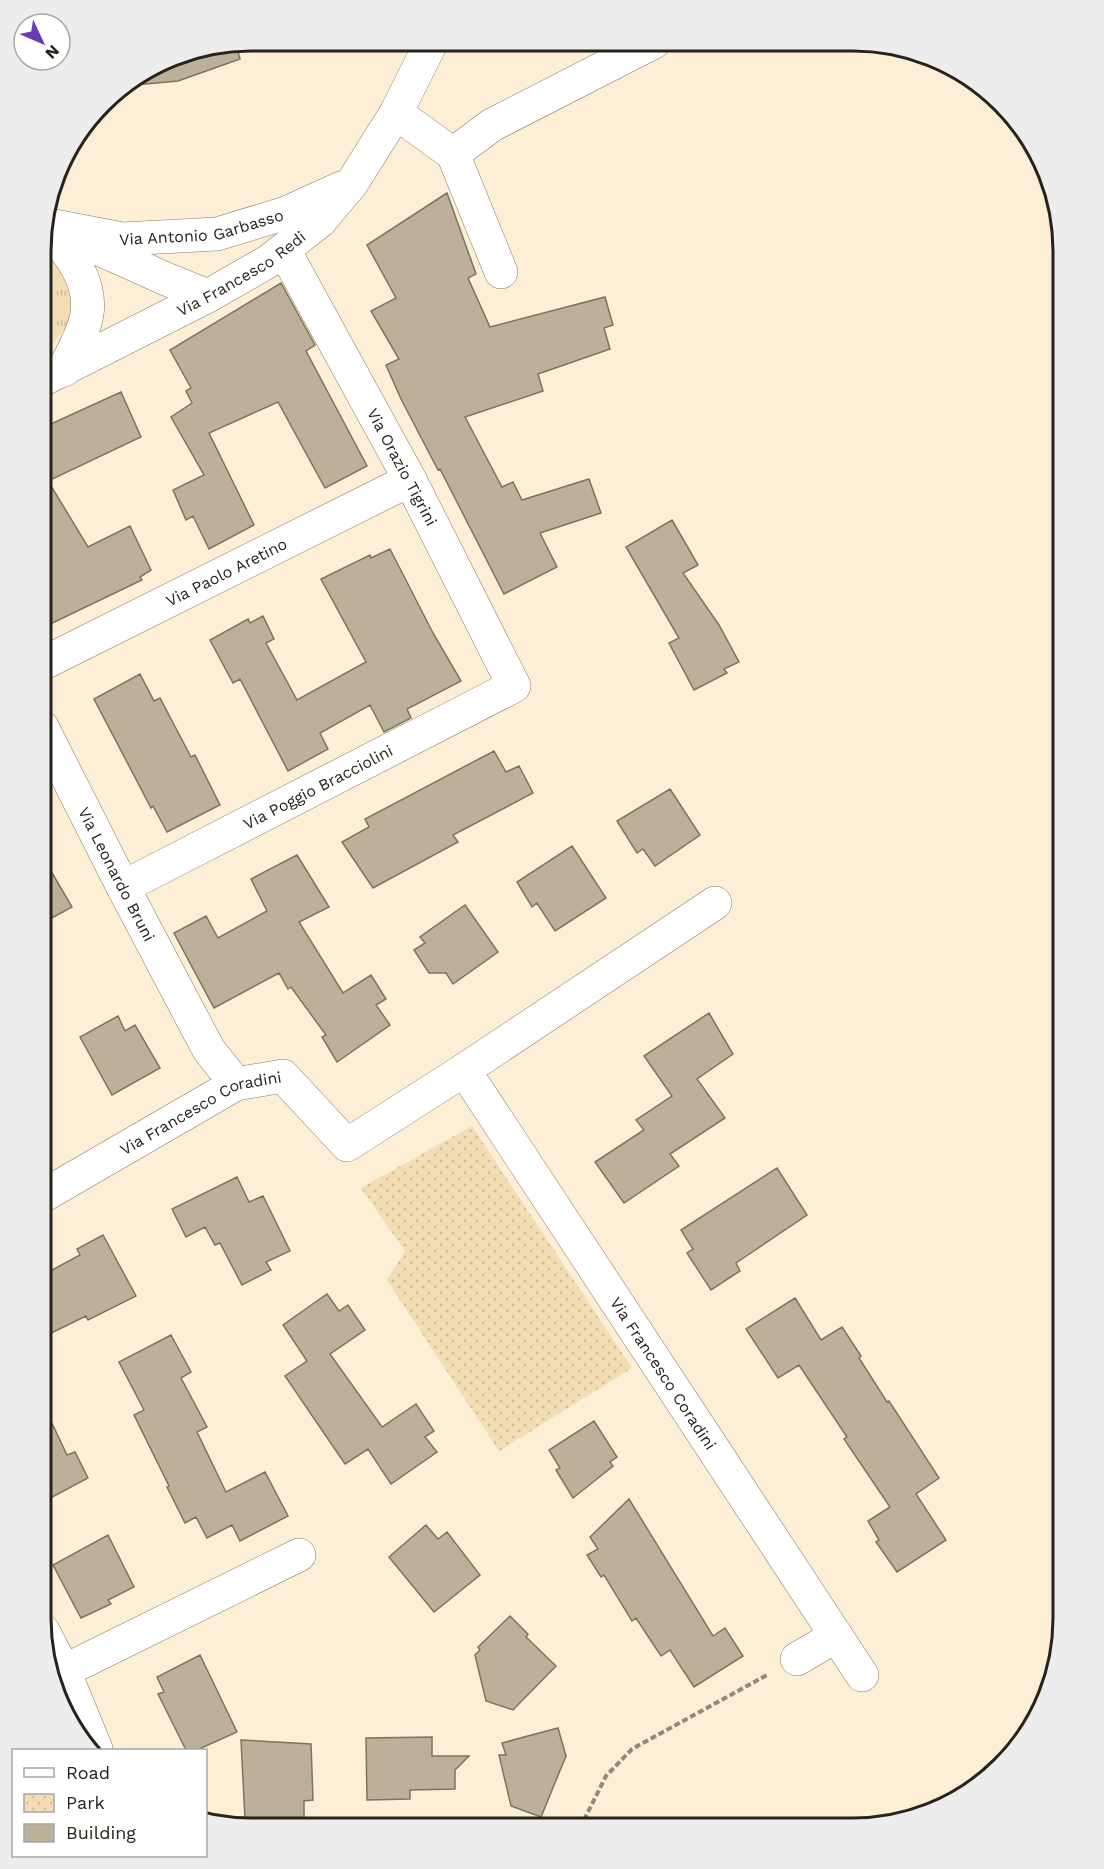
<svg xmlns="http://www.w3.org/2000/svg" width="1104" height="1869" viewBox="0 0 1104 1869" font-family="'Work Sans',sans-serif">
<defs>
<pattern id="grass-tufts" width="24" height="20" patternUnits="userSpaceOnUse" patternTransform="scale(1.5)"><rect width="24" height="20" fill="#f2ddb4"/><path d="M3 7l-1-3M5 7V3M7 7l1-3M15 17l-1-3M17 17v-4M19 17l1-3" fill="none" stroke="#d0bd9a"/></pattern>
<pattern id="park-dots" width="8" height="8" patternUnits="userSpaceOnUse" patternTransform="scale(1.5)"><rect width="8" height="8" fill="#f2ddb4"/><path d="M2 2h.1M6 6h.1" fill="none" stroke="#d0bd9a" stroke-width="1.8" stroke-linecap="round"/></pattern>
</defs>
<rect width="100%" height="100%" fill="#fcefd6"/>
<path fill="url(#grass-tufts)" d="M 42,244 L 59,259 L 74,298 L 67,325 L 42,359 Z"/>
<path fill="url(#park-dots)" d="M 472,1126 L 632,1368 L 499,1451 L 387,1280 L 405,1251 L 361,1188 Z"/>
<path fill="#bcb098" stroke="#7f735d" stroke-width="1.5" d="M 236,44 L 240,59 L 178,81 L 124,86 L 171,56 Z
M 447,193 L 476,274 L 468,278 L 490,327 L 605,297 L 613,325 L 604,328 L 610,349 L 538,374 L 543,391 L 465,417 L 502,487 L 513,482 L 522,500 L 589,479 L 601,513 L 540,533 L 557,567 L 504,594 L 440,469 L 438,470 L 401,399 L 386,365 L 399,359 L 371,311 L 396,298 L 367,245 Z
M 281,283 L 315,345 L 306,351 L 367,466 L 325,488 L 278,402 L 209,433 L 254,525 L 209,549 L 193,516 L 186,520 L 173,490 L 204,475 L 171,417 L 192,403 L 186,391 L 191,388 L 170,350 Z
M 121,392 L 141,437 L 48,481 L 88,547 L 130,526 L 151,570 L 140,577 L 142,580 L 42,628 L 42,428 Z
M 672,520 L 698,565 L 683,573 L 719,625 L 739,662 L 724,669 L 727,673 L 694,690 L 669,643 L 679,638 L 626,547 Z
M 390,549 L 433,633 L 461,681 L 407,709 L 411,718 L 384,732 L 370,705 L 320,733 L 328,749 L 288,771 L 240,679 L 233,683 L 210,640 L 248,619 L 250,623 L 263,616 L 274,639 L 266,643 L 297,700 L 366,662 L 321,579 L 370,555 L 371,558 Z
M 140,674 L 154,701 L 160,698 L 191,757 L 195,755 L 220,805 L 167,832 L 153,806 L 151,808 L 94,699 Z
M 494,751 L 506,772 L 519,766 L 533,793 L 453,835 L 458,842 L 373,888 L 342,842 L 369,827 L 365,819 Z
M 670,789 L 700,835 L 655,866 L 643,849 L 637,853 L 617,821 Z
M 572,846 L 606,898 L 555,931 L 537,903 L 532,907 L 517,882 Z
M 41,854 L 72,907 L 41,924 Z
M 297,855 L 329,907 L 299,922 L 343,993 L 371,975 L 386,999 L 376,1005 L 390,1025 L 337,1062 L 322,1037 L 326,1035 L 291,987 L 288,989 L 279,973 L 214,1008 L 174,933 L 206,916 L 218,938 L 267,911 L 251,879 Z
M 465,905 L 498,952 L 453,984 L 446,973 L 429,973 L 414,950 L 425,943 L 420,937 Z
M 709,1013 L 733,1054 L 697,1079 L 725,1118 L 670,1154 L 679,1166 L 624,1203 L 595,1162 L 644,1130 L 636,1120 L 672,1096 L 644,1056 Z
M 118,1016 L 125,1031 L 135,1025 L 160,1068 L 112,1095 L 80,1037 Z
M 777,1168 L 807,1215 L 736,1263 L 740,1271 L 711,1290 L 687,1253 L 693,1249 L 681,1230 Z
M 237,1177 L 249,1202 L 263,1196 L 290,1251 L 266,1262 L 271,1270 L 242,1285 L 220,1243 L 215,1245 L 205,1227 L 186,1237 L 172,1209 Z
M 103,1235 L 136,1296 L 88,1320 L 86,1316 L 41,1338 L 41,1276 L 80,1255 L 77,1249 Z
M 327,1294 L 339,1311 L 348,1305 L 365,1330 L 330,1354 L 382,1427 L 416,1404 L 434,1431 L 425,1437 L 437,1452 L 391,1484 L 368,1449 L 345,1464 L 285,1376 L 307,1361 L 283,1325 Z
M 795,1298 L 821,1340 L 842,1327 L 861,1356 L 859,1358 L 887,1402 L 889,1401 L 939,1478 L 916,1494 L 946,1540 L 897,1572 L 876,1542 L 879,1540 L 868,1521 L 890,1507 L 844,1439 L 847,1437 L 799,1365 L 778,1378 L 746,1329 Z
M 171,1335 L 191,1372 L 181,1378 L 207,1427 L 197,1432 L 226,1492 L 265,1472 L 288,1516 L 240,1541 L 232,1525 L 207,1538 L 196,1517 L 185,1523 L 167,1487 L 169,1486 L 134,1415 L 144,1410 L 119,1362 Z
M 41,1400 L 67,1455 L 75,1452 L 88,1478 L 41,1503 Z
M 594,1421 L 617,1457 L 610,1462 L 613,1466 L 573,1498 L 556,1470 L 560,1468 L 549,1450 Z
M 629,1499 L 713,1636 L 725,1628 L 743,1656 L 694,1687 L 670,1650 L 661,1656 L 636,1618 L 632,1621 L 604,1575 L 601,1577 L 587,1555 L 598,1549 L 590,1537 Z
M 426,1525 L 438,1539 L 447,1532 L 480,1575 L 434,1612 L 389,1557 Z
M 108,1535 L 134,1587 L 108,1600 L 111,1604 L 81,1618 L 53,1565 Z
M 510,1616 L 528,1634 L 526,1637 L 556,1666 L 513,1710 L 486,1701 L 475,1655 L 480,1650 L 478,1647 Z
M 200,1655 L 237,1732 L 197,1750 L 186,1750 L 158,1694 L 164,1692 L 157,1677 Z
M 558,1728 L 566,1756 L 541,1817 L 511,1806 L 499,1755 L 506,1755 L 502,1743 Z
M 432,1737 L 432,1756 L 469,1756 L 455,1770 L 455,1789 L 410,1790 L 410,1799 L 367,1800 L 366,1738 Z
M 241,1740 L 311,1744 L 313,1800 L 304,1801 L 304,1819 L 245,1819 Z"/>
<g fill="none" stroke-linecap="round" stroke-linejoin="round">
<g stroke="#877b64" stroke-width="34">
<g id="minor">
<path d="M 396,113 L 453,154 L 501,272"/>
<path d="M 453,154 L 492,125 L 654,42"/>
<path id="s1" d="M 44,224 L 122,239 L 217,234 L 286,213 L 341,188"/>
<path d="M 47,227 C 68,252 92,279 87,314 C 84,333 72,352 64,370"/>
<path d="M 88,244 L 166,279 L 208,296"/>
<path id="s2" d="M 42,380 L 208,296 L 269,261 L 320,221 L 352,183 L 396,113 L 432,41"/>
<path id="s3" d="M 42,664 L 410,480"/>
<path id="s4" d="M 42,727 L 123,887 L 193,1020 L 209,1050 L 236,1084"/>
<path id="s5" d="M 123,887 L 514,686 L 410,480 L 284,250"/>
<path id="s6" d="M 464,1070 L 862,1675"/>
<path id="s7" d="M 41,1197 L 236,1084 L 283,1076 L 347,1145 L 464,1070 L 715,903"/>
<path d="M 43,1631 L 64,1671 L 96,1749"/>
<path d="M 797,1659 L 836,1636"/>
<path d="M 64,1671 L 299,1555"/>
</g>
</g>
<path stroke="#928978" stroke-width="4" stroke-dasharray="6 3" stroke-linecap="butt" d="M 580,1828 L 606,1776 L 632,1749 L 767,1675"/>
<use href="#minor" stroke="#fff" stroke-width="33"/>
</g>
<g text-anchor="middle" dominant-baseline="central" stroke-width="4.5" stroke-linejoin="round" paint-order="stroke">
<g font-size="16" fill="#28231a" stroke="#fff">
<text stroke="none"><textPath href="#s1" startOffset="160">Via Antonio Garbasso</textPath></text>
<text stroke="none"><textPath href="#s2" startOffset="226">Via Francesco Redi</textPath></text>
<text transform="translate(402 467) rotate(62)">Via Orazio Tigrini</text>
<text stroke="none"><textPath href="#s3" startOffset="206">Via Paolo Aretino</textPath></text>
<text stroke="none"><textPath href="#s5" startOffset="219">Via Poggio Bracciolini</textPath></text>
<text stroke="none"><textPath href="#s4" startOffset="165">Via Leonardo Bruni</textPath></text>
<text stroke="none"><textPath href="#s7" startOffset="182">Via Francesco Coradini</textPath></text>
<text stroke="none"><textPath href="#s6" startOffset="363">Via Francesco Coradini</textPath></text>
</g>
</g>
<path d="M0 0H1104V1869H0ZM251 51H853A200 200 0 0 1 1053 251V1618A200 200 0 0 1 853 1818H251A200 200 0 0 1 51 1618V251A200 200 0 0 1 251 51Z" fill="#eeeded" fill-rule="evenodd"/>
<path fill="none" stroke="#28231a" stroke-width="3" d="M251 51H853A200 200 0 0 1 1053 251V1618A200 200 0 0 1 853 1818H251A200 200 0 0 1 51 1618V251A200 200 0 0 1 251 51Z"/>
<rect x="12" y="1749" width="195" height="108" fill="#ffffff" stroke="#a9a7a3" stroke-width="1.5"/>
<rect x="24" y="1768" width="30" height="9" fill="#ffffff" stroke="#a9a7a3" stroke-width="1.5"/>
<text x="66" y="1779" font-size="18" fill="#28231a">Road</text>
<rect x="24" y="1794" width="30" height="18" fill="url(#park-dots)" stroke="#a9a7a3" stroke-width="1.5"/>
<text x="66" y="1809" font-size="18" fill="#28231a">Park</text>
<rect x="24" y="1824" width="30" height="18" fill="#bcb098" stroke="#a9a7a3" stroke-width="1.5"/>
<text x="66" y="1839" font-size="18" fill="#28231a">Building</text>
<g transform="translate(42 42) rotate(134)"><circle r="28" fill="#ffffff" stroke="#a9a7a3" stroke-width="1.5"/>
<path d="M0-4.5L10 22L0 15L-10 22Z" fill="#673cb4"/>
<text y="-9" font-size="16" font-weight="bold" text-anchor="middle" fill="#28231a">N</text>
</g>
</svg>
